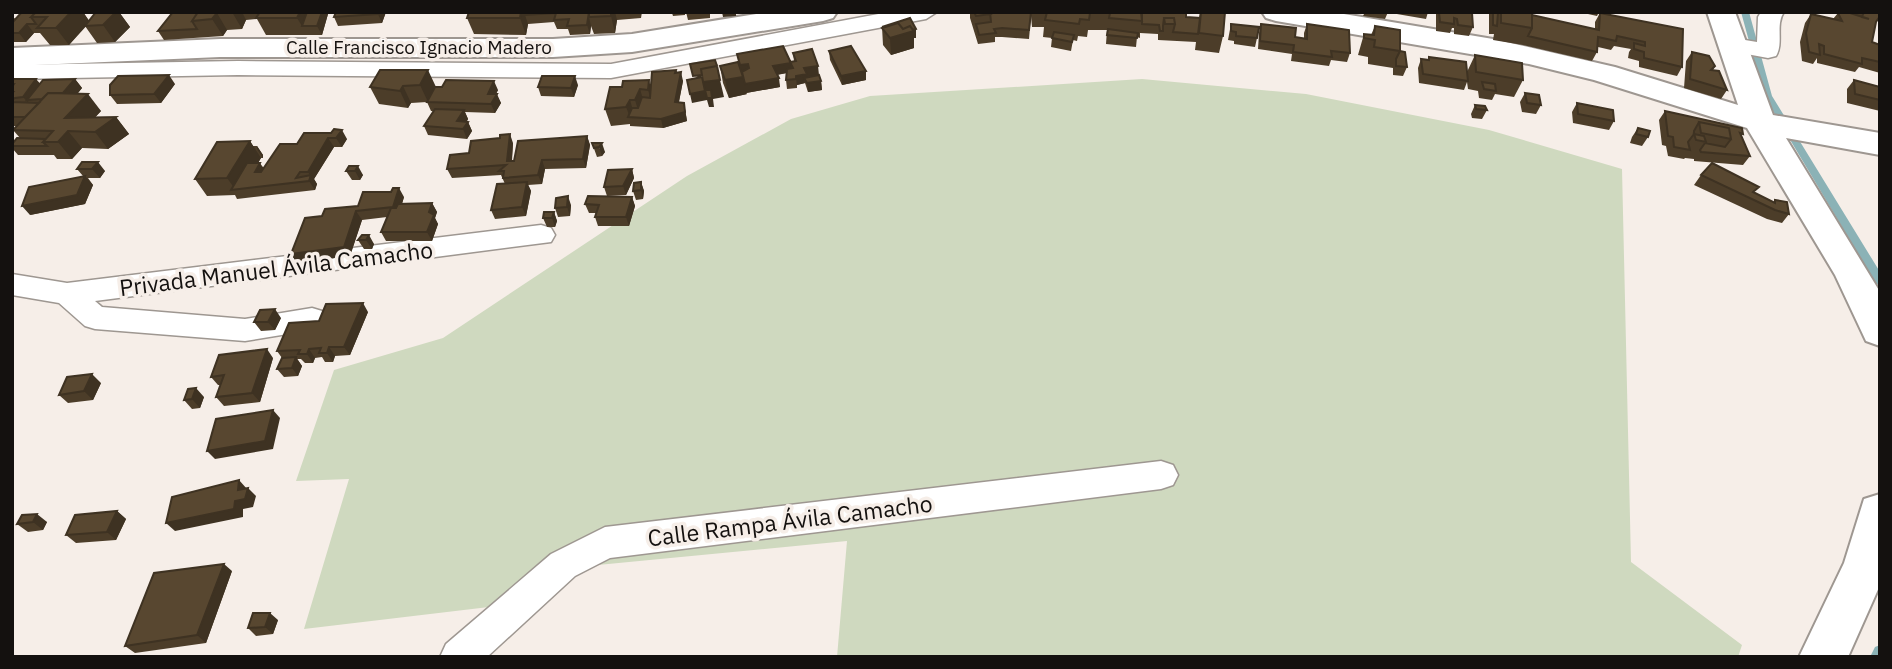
<svg xmlns="http://www.w3.org/2000/svg" width="1892" height="669" viewBox="0 0 1892 669" font-family="'IBM Plex Sans',sans-serif">
<rect width="100%" height="100%" fill="#f6eee8"/>
<path fill="#cfd9bf" d="M 1142,79 L 1306,94 L 1489,130 L 1622,169 L 1631,562 L 1742,645 L 1738,657 L 837,657 L 847,541 L 577,567 L 547,600 L 304,629 L 349,479 L 296,481 L 334,370 L 443,338 L 687,176 L 791,119 L 870,96 Z"/>
<g fill="none" stroke-linecap="round" stroke-linejoin="round">
<path fill="#8bb2b6" fill-rule="evenodd" d="M 1741,12 L 1749,12 L 1772,96 L 1880,272 L 1880,285 L 1876,284 L 1764,96 Z
M 1880,645 L 1880,657 L 1870,657 L 1875,647 Z"/>
<g stroke="#9e9791" stroke-width="3">
<path id="minor" d="M 889,12 L 937,12 L 926,19 L 611,78 L 238,75 L 12,79 L 12,65 L 238,61 L 611,64 Z
M 1761,12 L 1784,12 C 1775,25 1784,43 1776,56 L 1768,58 L 1725,50 L 1722,45 L 1733,38 L 1757,42 L 1758,17 Z
M 541,225 L 551,228 L 555,235 L 551,242 L 95,301 L 102,307 L 245,319 L 312,308 L 322,311 L 327,319 L 322,327 L 312,330 L 245,341 L 95,329 L 85,326 L 59,303 L 12,295 L 12,274 L 67,283 Z
M 1161,461 L 1173,465 L 1178,475 L 1173,485 L 1161,489 L 610,558 L 575,576 L 487,657 L 440,657 L 446,644 L 551,554 L 605,527 Z"/>
</g>
<g stroke="#9e9791" stroke-width="4">
<path id="secondary" d="M 768,12 L 837,12 L 833,18 L 823,21 L 632,52 L 553,57 L 220,57 L 12,66 L 12,48 L 220,39 L 553,39 L 632,34 Z
M 1262,12 L 1332,12 L 1493,39 L 1615,67 L 1738,105 L 1707,12 L 1735,12 L 1773,115 L 1880,133 L 1880,155 L 1786,138 L 1880,292 L 1880,346 L 1866,341 L 1835,275 L 1747,128 L 1594,80 L 1529,64 L 1276,21 L 1266,18 Z
M 1880,494 L 1880,585 L 1848,657 L 1799,657 L 1844,563 L 1864,499 Z"/>
</g>
<use href="#minor" fill="#fff" fill-rule="evenodd"/>
<use href="#secondary" fill="#fff" fill-rule="evenodd"/>
</g>
<path fill="#4c3d29" d="M 83,12 L 89,21 L 96,12 L 119,12 L 130,27 L 115,42 L 97,43 L 85,26 L 69,45 L 50,45 L 40,33 L 34,33 L 26,42 L 12,42 L 12,17 L 16,19 Z
M 173,12 L 327,12 L 328,14 L 322,35 L 266,35 L 257,19 L 246,20 L 242,29 L 227,30 L 223,36 L 164,40 L 158,31 Z
M 336,12 L 386,12 L 382,23 L 338,26 L 334,17 Z
M 469,12 L 642,12 L 641,18 L 617,20 L 615,33 L 594,34 L 591,26 L 590,34 L 570,35 L 568,29 L 557,29 L 554,22 L 528,24 L 526,35 L 474,34 L 467,18 Z
M 655,12 L 685,12 L 685,15 L 673,16 L 672,13 L 656,14 Z
M 686,12 L 710,12 L 710,18 L 688,20 Z
M 970,12 L 1186,12 L 1186,17 L 1199,18 L 1200,12 L 1225,12 L 1223,36 L 1219,53 L 1195,50 L 1196,42 L 1158,40 L 1158,34 L 1140,33 L 1140,38 L 1137,37 L 1136,47 L 1106,44 L 1107,30 L 1088,30 L 1087,37 L 1078,36 L 1077,41 L 1073,40 L 1071,51 L 1051,47 L 1052,38 L 1043,37 L 1044,27 L 1032,27 L 1031,16 L 1029,39 L 1002,37 L 995,37 L 995,42 L 978,44 L 970,18 Z
M 1365,12 L 1388,12 L 1385,19 L 1363,16 Z
M 1391,12 L 1428,12 L 1426,19 L 1391,13 Z
M 1436,12 L 1468,12 L 1473,27 L 1469,36 L 1454,34 L 1454,28 L 1452,28 L 1450,33 L 1436,31 Z
M 1489,12 L 1532,12 L 1532,15 L 1595,29 L 1595,22 L 1600,13 L 1683,29 L 1682,67 L 1677,76 L 1639,67 L 1639,61 L 1628,58 L 1629,52 L 1631,49 L 1614,46 L 1611,50 L 1598,47 L 1597,52 L 1592,61 L 1523,45 L 1493,40 L 1494,34 L 1489,34 Z
M 1579,12 L 1599,12 L 1597,16 Z
M 1855,12 L 1880,12 L 1876,22 L 1872,42 L 1880,52 L 1880,73 L 1859,67 L 1855,72 L 1817,63 L 1817,58 L 1813,64 L 1802,61 L 1800,42 L 1805,23 L 1811,14 L 1833,19 L 1838,13 L 1854,15 Z
M 1231,24 L 1257,38 L 1255,47 L 1234,44 L 1234,41 L 1228,40 Z
M 1261,24 L 1295,37 L 1304,38 L 1304,33 L 1307,24 L 1350,53 L 1347,62 L 1331,60 L 1329,66 L 1291,61 L 1292,54 L 1258,49 L 1259,33 Z
M 1375,26 L 1400,51 L 1407,67 L 1403,76 L 1393,75 L 1393,68 L 1368,64 L 1368,57 L 1358,55 L 1364,34 L 1371,35 Z
M 882,27 L 916,38 L 914,38 L 914,48 L 891,55 L 883,45 Z
M 829,51 L 866,80 L 842,85 L 830,60 Z
M 1692,52 L 1715,66 L 1713,70 L 1727,90 L 1721,99 L 1684,88 L 1686,61 Z
M 793,53 L 819,75 L 807,78 L 821,81 L 822,90 L 808,92 L 805,83 L 797,85 L 797,88 L 787,89 L 786,80 L 787,73 L 777,75 L 780,87 L 746,93 L 747,94 L 729,98 L 723,83 L 720,66 L 740,67 L 737,54 L 790,62 L 794,61 Z
M 1475,55 L 1523,80 L 1514,97 L 1495,94 L 1492,100 L 1479,98 L 1478,91 L 1468,89 L 1467,82 L 1464,90 L 1419,83 L 1418,68 L 1421,59 L 1428,60 L 1429,57 L 1467,72 Z
M 380,70 L 436,87 L 498,90 L 496,94 L 501,103 L 495,113 L 465,112 L 468,119 L 467,121 L 468,122 L 472,131 L 467,139 L 428,135 L 424,126 L 433,111 L 431,111 L 427,102 L 411,103 L 408,108 L 379,104 L 370,87 Z
M 676,70 L 683,81 L 679,102 L 684,103 L 687,121 L 663,128 L 630,126 L 630,124 L 611,126 L 605,109 L 610,87 L 651,88 Z
M 75,79 L 82,88 L 77,94 L 101,111 L 95,117 L 116,117 L 129,134 L 108,149 L 82,148 L 72,159 L 57,159 L 54,155 L 18,155 L 12,148 L 12,144 L 20,138 L 13,130 L 17,126 L 12,126 L 12,81 L 40,83 Z
M 1854,80 L 1880,87 L 1880,111 L 1847,103 L 1847,89 Z
M 175,84 L 161,103 L 117,104 L 110,95 Z
M 578,85 L 574,97 L 541,96 L 538,87 Z
M 1525,93 L 1541,105 L 1536,114 L 1522,112 L 1520,102 Z
M 1577,103 L 1614,121 L 1609,130 L 1573,123 L 1572,112 Z
M 1475,105 L 1487,110 L 1482,119 L 1472,118 L 1471,114 Z
M 1665,111 L 1743,134 L 1741,136 L 1750,156 L 1743,165 L 1694,161 L 1694,159 L 1685,158 L 1684,159 L 1668,156 L 1666,146 L 1662,145 L 1659,120 Z
M 1638,128 L 1648,137 L 1642,146 L 1630,143 L 1632,137 Z
M 304,133 L 347,139 L 342,147 L 334,147 L 314,179 L 317,184 L 315,190 L 237,199 L 235,195 L 207,196 L 195,179 L 250,141 L 253,146 L 257,146 L 263,155 L 263,158 L 261,158 L 258,163 L 264,168 L 297,144 Z
M 587,136 L 590,145 L 586,168 L 545,169 L 542,184 L 528,185 L 531,191 L 526,216 L 495,219 L 491,210 L 505,184 L 501,175 L 452,178 L 447,169 L 469,153 L 513,143 L 512,161 Z
M 592,143 L 605,152 L 602,156 L 597,157 Z
M 82,162 L 105,171 L 100,178 L 88,178 L 93,185 L 85,204 L 30,215 L 83,176 L 77,169 Z
M 349,166 L 363,175 L 360,180 L 352,180 L 346,171 Z
M 632,169 L 634,178 L 626,195 L 607,196 L 604,187 Z
M 1701,175 L 1754,193 L 1774,202 L 1775,200 L 1789,214 L 1782,223 L 1767,219 L 1694,185 Z
M 641,182 L 644,191 L 643,199 L 636,200 L 633,191 Z
M 404,197 L 402,204 L 432,203 L 437,212 L 435,218 L 438,224 L 432,241 L 386,241 L 381,232 L 387,217 L 362,220 L 350,256 L 297,263 L 291,254 L 322,216 L 358,206 Z
M 632,197 L 635,206 L 629,226 L 598,226 L 595,217 L 596,213 L 589,213 L 585,204 Z
M 571,205 L 570,216 L 558,217 L 555,208 Z
M 554,212 L 557,221 L 555,227 L 547,227 L 543,218 Z
M 362,235 L 374,244 L 372,249 L 364,249 L 358,240 Z
M 368,312 L 350,355 L 335,356 L 333,362 L 325,362 L 322,357 L 315,358 L 313,363 L 305,363 L 301,359 L 297,359 L 302,366 L 298,376 L 284,377 L 277,369 L 282,358 L 277,351 L 319,321 Z
M 281,318 L 275,330 L 261,331 L 254,322 Z
M 273,358 L 260,402 L 224,406 L 216,397 L 221,385 L 218,385 L 211,377 Z
M 101,383 L 93,400 L 68,403 L 59,395 Z
M 204,397 L 200,408 L 192,409 L 184,400 Z
M 117,511 L 126,519 L 116,540 L 76,543 L 66,535 Z
M 22,515 L 47,522 L 43,530 L 28,532 L 17,524 Z
M 232,571 L 206,643 L 135,653 L 125,646 Z
M 278,620 L 273,634 L 256,636 L 248,628 Z"/>
<path fill="#3e3222" d="M 71,12 L 83,12 L 90,22 L 69,45 L 56,28 Z
M 116,12 L 119,12 L 130,27 L 115,42 L 103,25 Z
M 232,12 L 242,12 L 246,20 L 242,29 Z
M 300,12 L 315,12 L 302,26 L 297,18 Z
M 322,12 L 327,12 L 328,14 L 322,35 L 317,26 Z
M 378,12 L 386,12 L 382,23 L 378,14 Z
M 521,12 L 530,12 L 525,15 L 528,24 L 526,35 L 520,18 Z
M 611,12 L 615,12 L 617,20 L 615,33 L 611,16 Z
M 722,12 L 736,12 L 736,16 L 723,17 Z
M 217,13 L 227,30 L 223,36 L 212,19 Z
M 589,17 L 591,26 L 590,34 L 587,25 Z
M 27,24 L 34,33 L 26,42 L 19,33 Z
M 916,29 L 916,38 L 914,38 L 914,48 L 891,55 L 890,38 Z
M 791,63 L 792,72 L 775,75 L 773,66 Z
M 748,64 L 749,73 L 742,74 L 740,65 Z
M 818,66 L 819,75 L 807,77 L 808,83 L 804,78 L 805,83 L 797,85 L 797,88 L 796,76 L 804,68 Z
M 428,70 L 436,87 L 428,102 L 420,85 Z
M 866,71 L 866,80 L 842,85 L 841,76 Z
M 681,72 L 683,81 L 677,111 L 675,102 Z
M 169,75 L 175,84 L 161,103 L 154,94 Z
M 575,76 L 578,85 L 574,97 L 571,88 Z
M 703,77 L 720,80 L 724,97 L 713,99 L 714,107 L 709,107 L 707,100 L 692,103 L 690,94 Z
M 743,77 L 779,78 L 780,87 L 746,93 L 747,94 L 729,98 L 725,80 Z
M 36,79 L 44,88 L 27,100 L 31,105 L 31,106 L 23,97 Z
M 75,79 L 82,88 L 66,108 L 59,99 Z
M 649,80 L 653,97 L 653,107 L 648,90 Z
M 494,81 L 498,90 L 491,103 L 488,94 Z
M 821,81 L 822,90 L 808,92 L 807,83 Z
M 403,86 L 411,103 L 408,108 L 400,91 Z
M 640,89 L 645,106 L 640,117 L 635,100 Z
M 88,94 L 101,111 L 82,132 L 65,118 Z
M 497,94 L 501,103 L 495,113 L 491,104 Z
M 630,100 L 635,117 L 630,117 L 626,107 Z
M 684,103 L 687,121 L 663,128 L 661,119 Z
M 464,110 L 468,119 L 462,130 L 457,121 Z
M 116,117 L 129,134 L 108,149 L 95,132 Z
M 468,122 L 472,131 L 467,139 L 463,129 Z
M 342,130 L 347,139 L 342,147 L 336,138 Z
M 68,131 L 82,148 L 72,159 L 58,142 Z
M 510,134 L 513,143 L 511,170 L 507,161 Z
M 587,136 L 590,145 L 586,168 L 583,159 Z
M 328,138 L 334,147 L 314,179 L 317,184 L 315,190 L 309,181 L 311,177 L 308,172 Z
M 250,141 L 261,158 L 243,188 L 235,189 L 227,178 Z
M 602,143 L 605,152 L 602,156 L 599,147 Z
M 257,146 L 263,155 L 263,158 L 257,149 Z
M 542,160 L 545,169 L 542,184 L 538,175 Z
M 98,162 L 105,171 L 100,178 L 92,169 Z
M 260,163 L 266,172 L 255,172 Z
M 358,166 L 363,175 L 360,180 L 355,171 Z
M 632,169 L 634,178 L 626,195 L 623,186 Z
M 85,176 L 93,185 L 85,204 L 30,215 L 22,206 Z
M 527,182 L 531,191 L 526,216 L 522,207 Z
M 641,182 L 644,191 L 643,199 L 641,190 Z
M 399,188 L 404,197 L 398,216 L 393,207 Z
M 568,196 L 571,205 L 570,216 L 567,207 Z
M 632,197 L 635,206 L 629,226 L 626,217 Z
M 432,203 L 437,212 L 435,218 L 438,224 L 432,241 L 427,232 L 429,212 Z
M 356,211 L 362,220 L 350,256 L 297,263 L 291,254 Z
M 554,212 L 557,221 L 555,227 L 552,218 Z
M 369,235 L 374,244 L 372,249 L 366,240 Z
M 363,303 L 368,312 L 350,355 L 344,347 Z
M 275,309 L 281,318 L 275,330 L 268,322 Z
M 329,347 L 335,356 L 333,362 L 327,353 Z
M 267,349 L 273,358 L 260,402 L 252,393 Z
M 309,349 L 315,358 L 313,363 L 307,354 Z
M 296,357 L 302,366 L 298,376 L 292,368 Z
M 92,374 L 101,383 L 93,400 L 84,391 Z
M 196,388 L 204,397 L 200,408 L 192,399 Z
M 273,410 L 280,418 L 273,449 L 215,459 L 207,451 Z
M 239,480 L 247,489 L 238,490 Z
M 248,488 L 256,496 L 253,507 L 243,509 L 243,517 L 175,531 L 166,523 L 235,501 Z
M 117,511 L 126,519 L 116,540 L 107,532 Z
M 37,514 L 47,522 L 43,530 L 33,522 Z
M 224,564 L 232,571 L 206,643 L 197,635 Z
M 270,613 L 278,620 L 273,634 L 265,627 Z"/>
<path fill="#584730" stroke="#3e3222" stroke-width="2" d="M 36,12 L 71,12 L 56,28 L 37,28 L 47,17 L 31,17 Z
M 96,12 L 116,12 L 103,25 L 85,26 Z
M 173,12 L 198,12 L 192,21 L 197,29 L 158,31 Z
M 198,12 L 225,12 L 217,13 L 212,19 L 192,21 Z
M 260,12 L 300,12 L 297,18 L 256,18 Z
M 307,12 L 322,12 L 317,26 L 302,26 Z
M 336,12 L 378,12 L 378,14 L 334,17 Z
M 469,12 L 521,12 L 520,18 L 467,18 Z
M 525,12 L 589,12 L 587,25 L 567,26 L 569,19 L 554,20 L 556,13 L 525,15 Z
M 589,12 L 611,12 L 611,16 L 589,17 Z
M 974,12 L 990,12 L 991,14 L 976,16 Z
M 990,12 L 1031,12 L 1029,30 L 1002,28 L 994,29 L 996,33 L 979,35 L 976,24 L 991,22 Z
M 1047,12 L 1141,12 L 1142,21 L 1109,18 L 1110,13 L 1090,13 L 1089,20 L 1080,19 L 1079,24 L 1045,20 Z
M 1142,12 L 1186,12 L 1186,17 L 1200,18 L 1198,34 L 1173,32 L 1175,24 L 1174,18 L 1164,18 L 1163,26 L 1163,31 L 1160,31 L 1159,25 L 1142,24 Z
M 1201,12 L 1225,12 L 1223,36 L 1199,33 Z
M 1439,12 L 1472,13 L 1473,27 L 1458,25 L 1457,19 L 1454,18 L 1454,24 L 1440,22 Z
M 1493,12 L 1498,12 L 1497,26 L 1493,25 Z
M 1501,12 L 1532,12 L 1532,28 L 1501,23 Z
M 1847,12 L 1869,19 L 1862,17 L 1864,12 L 1880,12 L 1880,16 L 1876,22 L 1872,42 L 1880,45 L 1880,62 L 1862,58 L 1862,64 L 1824,54 L 1824,46 L 1819,44 L 1820,55 L 1809,52 L 1806,33 L 1811,14 L 1842,21 L 1838,13 Z
M 21,13 L 35,13 L 31,17 L 36,24 L 27,24 L 19,33 L 12,33 L 12,23 Z
M 1600,13 L 1683,29 L 1682,67 L 1644,58 L 1644,52 L 1634,49 L 1634,43 L 1645,46 L 1645,42 L 1617,36 L 1616,41 L 1598,37 L 1597,52 L 1528,36 L 1532,28 L 1532,15 L 1599,30 Z
M 910,18 L 916,29 L 913,30 L 910,26 L 903,29 L 898,23 L 882,27 Z
M 1164,18 L 1174,18 L 1175,24 L 1165,24 Z
M 898,23 L 903,29 L 910,26 L 914,31 L 890,38 L 882,28 Z
M 1231,24 L 1259,27 L 1257,38 L 1236,36 L 1236,32 L 1231,31 Z
M 1261,24 L 1296,28 L 1295,37 L 1307,39 L 1307,24 L 1349,30 L 1350,53 L 1331,51 L 1332,57 L 1293,52 L 1294,45 L 1260,41 Z
M 1375,26 L 1400,30 L 1400,51 L 1374,47 L 1375,40 L 1364,38 L 1364,34 L 1374,35 Z
M 1108,29 L 1138,33 L 1137,38 L 1107,35 Z
M 1054,32 L 1074,35 L 1072,42 L 1052,38 Z
M 783,46 L 791,63 L 773,66 L 779,78 L 745,84 L 742,72 L 749,68 L 748,64 L 740,65 L 737,54 Z
M 851,46 L 866,71 L 841,76 L 829,51 Z
M 812,49 L 818,66 L 804,68 L 807,74 L 796,76 L 796,79 L 786,80 L 787,69 L 793,68 L 790,62 L 796,61 L 793,53 Z
M 1400,51 L 1405,52 L 1407,67 L 1396,66 L 1396,59 Z
M 1692,52 L 1709,56 L 1715,66 L 1711,70 L 1719,71 L 1727,90 L 1690,79 Z
M 1475,55 L 1522,63 L 1523,80 L 1476,72 Z
M 1429,57 L 1466,62 L 1468,81 L 1423,74 L 1421,59 L 1429,60 Z
M 715,60 L 717,66 L 701,69 L 702,75 L 693,76 L 690,64 Z
M 738,62 L 743,77 L 725,80 L 720,66 Z
M 717,66 L 720,80 L 703,82 L 701,69 Z
M 380,70 L 428,70 L 420,85 L 403,86 L 400,91 L 370,87 Z
M 676,70 L 675,73 L 681,72 L 675,102 L 684,103 L 685,112 L 661,119 L 628,117 L 632,108 L 638,108 L 642,97 L 650,98 L 652,72 Z
M 169,75 L 154,94 L 110,95 L 110,85 L 118,76 Z
M 819,75 L 821,81 L 807,83 L 804,78 Z
M 542,76 L 575,76 L 571,88 L 538,87 Z
M 702,77 L 705,91 L 690,94 L 687,80 Z
M 14,79 L 36,79 L 23,97 L 15,98 L 12,100 L 12,93 L 13,92 L 12,92 L 12,87 L 14,84 L 12,84 L 12,81 Z
M 75,79 L 63,93 L 48,93 L 42,99 L 27,100 L 43,80 Z
M 446,80 L 494,81 L 488,94 L 497,94 L 491,104 L 427,102 L 435,87 L 442,87 Z
M 649,80 L 648,90 L 640,89 L 635,100 L 630,100 L 626,107 L 605,109 L 610,87 L 622,87 L 623,81 Z
M 1854,80 L 1880,87 L 1880,100 L 1855,94 Z
M 1482,82 L 1495,84 L 1496,91 L 1484,89 Z
M 705,90 L 711,90 L 712,98 L 707,98 Z
M 48,93 L 88,94 L 65,118 L 116,117 L 95,132 L 68,131 L 58,142 L 43,142 L 53,131 L 13,130 Z
M 1525,93 L 1539,95 L 1541,105 L 1527,103 Z
M 12,102 L 39,103 L 25,117 L 12,117 Z
M 1577,103 L 1613,110 L 1614,121 L 1578,114 Z
M 1475,105 L 1485,106 L 1487,110 L 1476,109 Z
M 435,109 L 464,110 L 457,121 L 468,122 L 463,129 L 424,126 Z
M 1665,111 L 1742,128 L 1743,134 L 1740,133 L 1750,156 L 1701,152 L 1700,150 L 1705,143 L 1725,147 L 1731,139 L 1729,128 L 1699,122 L 1694,131 L 1694,134 L 1688,142 L 1690,150 L 1674,147 L 1673,137 L 1668,136 Z
M 1699,122 L 1729,128 L 1731,139 L 1701,133 Z
M 1638,128 L 1650,131 L 1648,137 L 1636,134 Z
M 334,129 L 342,130 L 336,138 L 328,138 L 308,172 L 300,172 L 296,178 L 311,175 L 309,181 L 231,190 L 247,163 L 260,163 L 255,172 L 261,172 L 280,144 L 297,144 L 304,133 L 331,133 Z
M 510,134 L 507,161 L 514,161 L 518,141 L 587,136 L 583,159 L 542,160 L 538,175 L 503,178 L 504,171 L 499,171 L 506,165 L 447,169 L 450,155 L 469,153 L 471,141 L 500,138 L 500,135 Z
M 1694,134 L 1704,136 L 1706,142 L 1696,140 Z
M 17,138 L 45,139 L 43,142 L 47,146 L 12,146 L 12,144 Z
M 250,141 L 227,178 L 195,179 L 217,142 Z
M 592,143 L 602,143 L 599,147 L 594,148 Z
M 82,162 L 98,162 L 92,169 L 77,169 Z
M 1712,163 L 1759,187 L 1753,192 L 1775,203 L 1775,200 L 1787,202 L 1789,214 L 1775,210 L 1701,175 Z
M 349,166 L 358,166 L 355,171 L 346,171 Z
M 632,169 L 623,186 L 604,187 L 608,170 Z
M 85,176 L 77,195 L 22,206 L 29,187 Z
M 527,182 L 522,207 L 491,210 L 497,184 Z
M 641,182 L 641,190 L 633,191 L 634,183 Z
M 393,188 L 399,188 L 393,207 L 356,211 L 344,247 L 291,254 L 305,218 L 322,216 L 325,209 L 358,206 L 363,192 L 391,192 Z
M 568,196 L 567,207 L 555,208 L 556,198 Z
M 588,196 L 632,197 L 626,217 L 595,217 L 599,205 L 585,204 Z
M 432,203 L 429,212 L 434,215 L 427,232 L 381,232 L 391,208 L 396,208 L 398,204 Z
M 544,212 L 554,212 L 552,218 L 543,218 Z
M 362,235 L 369,235 L 366,240 L 358,240 Z
M 363,303 L 344,347 L 329,347 L 327,353 L 319,353 L 321,348 L 309,349 L 307,354 L 298,354 L 300,350 L 277,351 L 289,323 L 319,321 L 326,304 Z
M 275,309 L 268,322 L 254,322 L 260,310 Z
M 267,349 L 252,393 L 216,397 L 224,375 L 211,377 L 219,355 Z
M 296,357 L 292,368 L 277,369 L 282,358 Z
M 92,374 L 84,391 L 59,395 L 67,377 Z
M 196,388 L 192,399 L 184,400 L 188,389 Z
M 273,410 L 265,441 L 207,451 L 216,419 Z
M 239,480 L 238,490 L 248,488 L 245,499 L 235,501 L 234,509 L 166,523 L 172,497 Z
M 117,511 L 107,532 L 66,535 L 75,515 Z
M 37,514 L 33,522 L 17,524 L 22,515 Z
M 224,564 L 197,635 L 125,646 L 154,573 Z
M 253,613 L 270,613 L 265,627 L 248,628 Z"/>
<g text-anchor="middle" dominant-baseline="central" stroke-width="7" stroke-linejoin="round" paint-order="stroke">
<g font-size="19" fill="#14110f" stroke="#f6eee8">
<text x="419" y="47">Calle Francisco Ignacio Madero</text>
</g>
<g font-size="23" fill="#14110f" stroke="#f6eee8">
<text transform="translate(276 268) rotate(-7)">Privada Manuel Ávila Camacho</text>
<text transform="translate(790 520) rotate(-7)">Calle Rampa Ávila Camacho</text>
</g>
</g>
<rect width="1892" height="669" fill="none" stroke="#14110f" stroke-width="28"/>
</svg>
